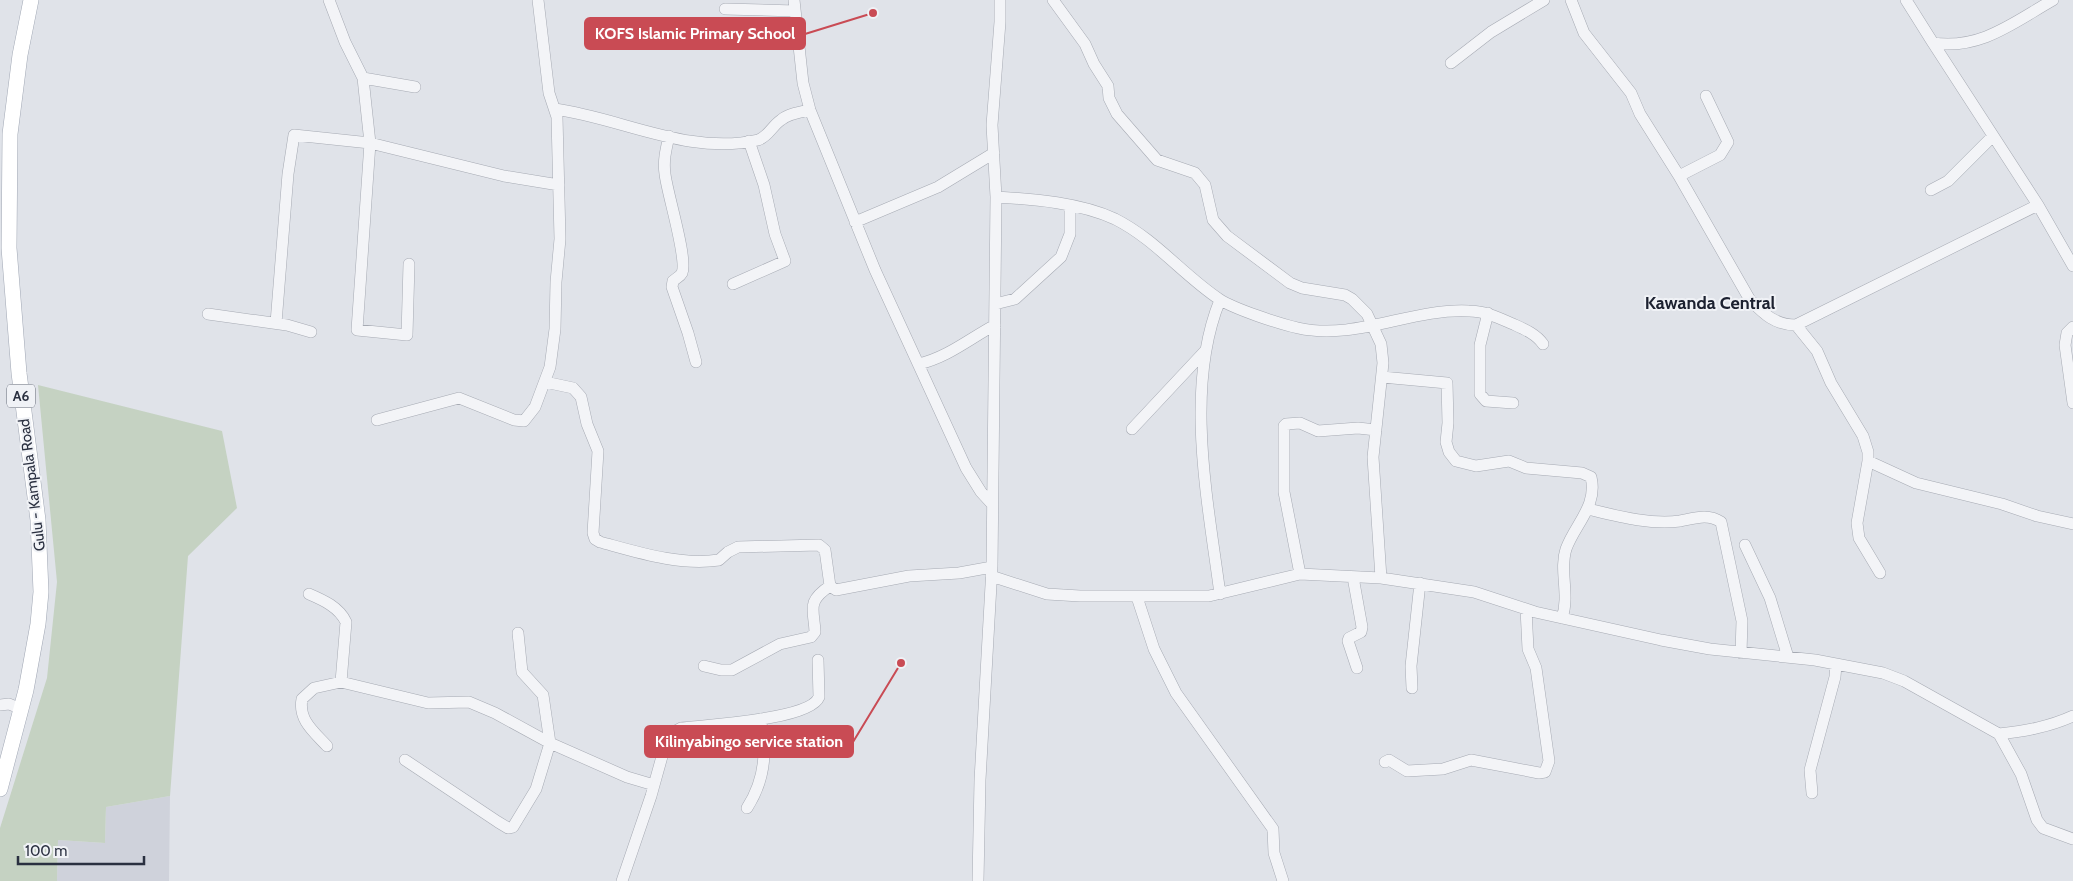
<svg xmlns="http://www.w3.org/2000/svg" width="2073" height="881" viewBox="0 0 2073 881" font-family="Cabin,sans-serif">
<rect width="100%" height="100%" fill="#e0e3e9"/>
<path fill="#cfd2db" d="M 170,796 L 169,881 L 57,881 L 58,840 L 105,843 L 106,807 Z"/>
<path fill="#c5d2c2" d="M 38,385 L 222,431 L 237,508 L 188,556 L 170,796 L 106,807 L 105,843 L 58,840 L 57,881 L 0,881 L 0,828 L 47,678 L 57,582 Z"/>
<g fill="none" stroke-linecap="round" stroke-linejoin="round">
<g stroke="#a6aab3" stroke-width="12">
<path id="minor" d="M 329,0 L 345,42 L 363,78 L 415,87
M 794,0 L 803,83 L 810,110 L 875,270 L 966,468 L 981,492 L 992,504
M 1053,0 L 1085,44 L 1094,64 L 1108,86 L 1109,98 L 1117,114 L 1157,160 L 1195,173 L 1205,185 L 1213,220 L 1227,236 L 1290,283 L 1302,288 L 1345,295 L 1352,299 L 1367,314 L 1381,344 L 1383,363 L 1373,457 L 1381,578
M 1571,0 L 1584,33 L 1631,93 L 1640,114 L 1679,176 L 1750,300 C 1764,314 1775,325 1796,325 L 2038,205
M 1906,0 L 1933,43 C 1981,50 2014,22 2053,0
M 725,9 L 795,11
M 1933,43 L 2038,205 L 2073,266
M 1451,63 L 1491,32 L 1544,0
M 363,78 L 370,143 L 357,330 L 407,335 L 409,264
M 555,109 C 621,118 690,156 758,140 C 768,137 772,126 781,120 C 788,114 800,112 810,110
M 669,136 C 666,149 663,161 665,174 C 667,193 688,259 682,273 C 680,277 676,278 673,281 L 672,287 L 688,333 L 696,362
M 1679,176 L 1720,155 L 1728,142 L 1706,96
M 1931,190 L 1948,181 L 1992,137
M 996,197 C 1034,199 1081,203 1115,219 C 1155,239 1183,275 1219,299 C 1234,309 1280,324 1298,328 C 1356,341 1411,308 1469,311 C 1485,311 1499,318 1513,324 C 1524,329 1536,334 1543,344
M 855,222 L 938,187 L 994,153
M 733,284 L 785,261 L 775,234 L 764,185 L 749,141
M 1220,300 C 1184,388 1208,502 1220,594
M 995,304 L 1015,299 L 1061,257 L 1070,234 L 1070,205
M 1488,313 L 1480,345 L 1480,394 L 1486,401 L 1513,403
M 208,314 L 287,325 L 311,332
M 276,323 L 288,174 L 294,135 L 370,143 L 504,176 L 559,185
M 1796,325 L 1817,351 L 1831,383 L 1863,436 L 1868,452 L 1868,461 L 1857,523 L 1859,538 L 1880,573
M 2073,327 L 2067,333 L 2065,345 L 2073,403
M 919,364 C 948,357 969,339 995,325
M 1382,377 L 1447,383 L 1448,423 L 1446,442 L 1449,452 L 1456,461 L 1476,466 L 1509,461 L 1526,468 L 1582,473 L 1591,477 C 1598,506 1575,524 1566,549 C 1559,570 1570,595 1562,618
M 545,382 L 573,388 L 581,397 L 587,424 L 598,451 L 593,533 L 595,539 L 600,542 C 637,552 680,566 719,560 L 728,552 L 738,547 L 819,545 L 825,550 L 830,586 L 836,590 L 909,576 L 959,573 L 992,567
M 377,420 L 459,398 L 514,420 L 524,421 L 535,407 L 550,367 L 555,329 L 556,282 L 560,239 L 557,117 L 549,93 L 538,0
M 1132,429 L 1205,351
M 1868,461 L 1916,483 L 2002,504 L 2037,516 L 2073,524
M 1588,509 C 1617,516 1650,525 1680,521 C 1695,518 1708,513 1721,522 L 1742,621 L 1741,653
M 1745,545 L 1770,598 L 1788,657
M 1300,574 L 1284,492 L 1284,426 L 1286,424 L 1300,423 L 1318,431 L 1358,428 L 1376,430
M 991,576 L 1047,594 L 1080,596 L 1209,596 L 1300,574 L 1381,578 L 1474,592 L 1535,612 L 1661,640 L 1710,649 L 1815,660 L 1883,673 L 1904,681 L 1999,734 L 2021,774 L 2037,820 L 2043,828 L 2073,839
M 1353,577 L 1362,627 L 1361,632 L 1349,638 L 1348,641 L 1357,668
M 309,594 C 323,600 339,607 346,622 L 341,682
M 1137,597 L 1154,649 L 1176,693 L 1273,829 L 1274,853 L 1283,881
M 704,666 L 721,670 L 732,670 L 780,644 L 811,637 L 815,632 C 814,609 806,602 830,586
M 1412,688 L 1411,666 L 1420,583
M 0,705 L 9,704 L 19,708 L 21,713
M 1999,734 C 2025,731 2049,727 2073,716
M 327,746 C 314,732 298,720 302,699 L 314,688 L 341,682 L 428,703 L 469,702 L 495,713 L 550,743 L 627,777 L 654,785
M 405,760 L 498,822 L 508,828 L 513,827 L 536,789 L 550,743 L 543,695 L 522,672 L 518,633
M 1385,762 L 1389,760 L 1407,771 L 1443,769 L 1471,760 L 1539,773 L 1545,772 L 1549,761 L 1536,668 L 1528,649 L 1526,609
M 1812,793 L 1810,770 L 1835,677 L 1836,664
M 747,808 C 765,780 768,751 760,719
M 622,881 L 651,796 L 668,735 L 681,728 C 706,725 810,720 819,697 L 818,660
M 978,881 L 980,780 L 992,567 L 996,197 L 992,125 L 1000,22 L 1000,0"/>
</g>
<g stroke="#a0a7b4" stroke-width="16">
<path id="major" d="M 0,789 L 26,690 L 38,624 L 41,592 L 38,520 L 19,373 L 9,248 L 10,134 L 20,55 L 31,0"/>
</g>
<use href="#minor" stroke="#f3f4f7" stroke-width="11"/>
<use href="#major" stroke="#fff" stroke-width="15"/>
</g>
<g text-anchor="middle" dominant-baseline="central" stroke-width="4" stroke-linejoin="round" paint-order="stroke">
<rect fill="#f0f2f6" stroke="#656a77" stroke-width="1" x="7" y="384.5" width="28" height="23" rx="4"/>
<g font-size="14" font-weight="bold" fill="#2a3040">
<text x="21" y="396">A6</text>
</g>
<g font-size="15" fill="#2a3040" stroke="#f0f2f6">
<text transform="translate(32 485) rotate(-97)">Gulu - Kampala Road</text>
</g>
<g font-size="18" font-weight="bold" fill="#1c2130" stroke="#f0f2f6">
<text x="1710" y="303">Kawanda Central</text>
</g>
</g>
<path fill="none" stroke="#c94b54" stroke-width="2" d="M873 13L805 34M901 663L853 742"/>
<g fill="#c94b54" stroke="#f0f2f6" stroke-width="2">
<circle cx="873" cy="13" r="5"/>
<circle cx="901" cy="663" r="5"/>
</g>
<g fill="#c94b54" stroke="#c94b54" stroke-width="2">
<rect x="585" y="18" width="220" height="31" rx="5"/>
<rect x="645" y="726" width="208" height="31" rx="5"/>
</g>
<g font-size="16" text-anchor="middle" font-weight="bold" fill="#fff">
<text x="695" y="39">KOFS Islamic Primary School</text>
<text x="749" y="747">Kilinyabingo service station</text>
</g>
<path d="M18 856v8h126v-8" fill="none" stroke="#2a3040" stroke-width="2.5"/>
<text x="25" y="856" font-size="15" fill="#2a3040" stroke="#f0f2f6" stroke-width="4" paint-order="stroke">100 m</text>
</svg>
